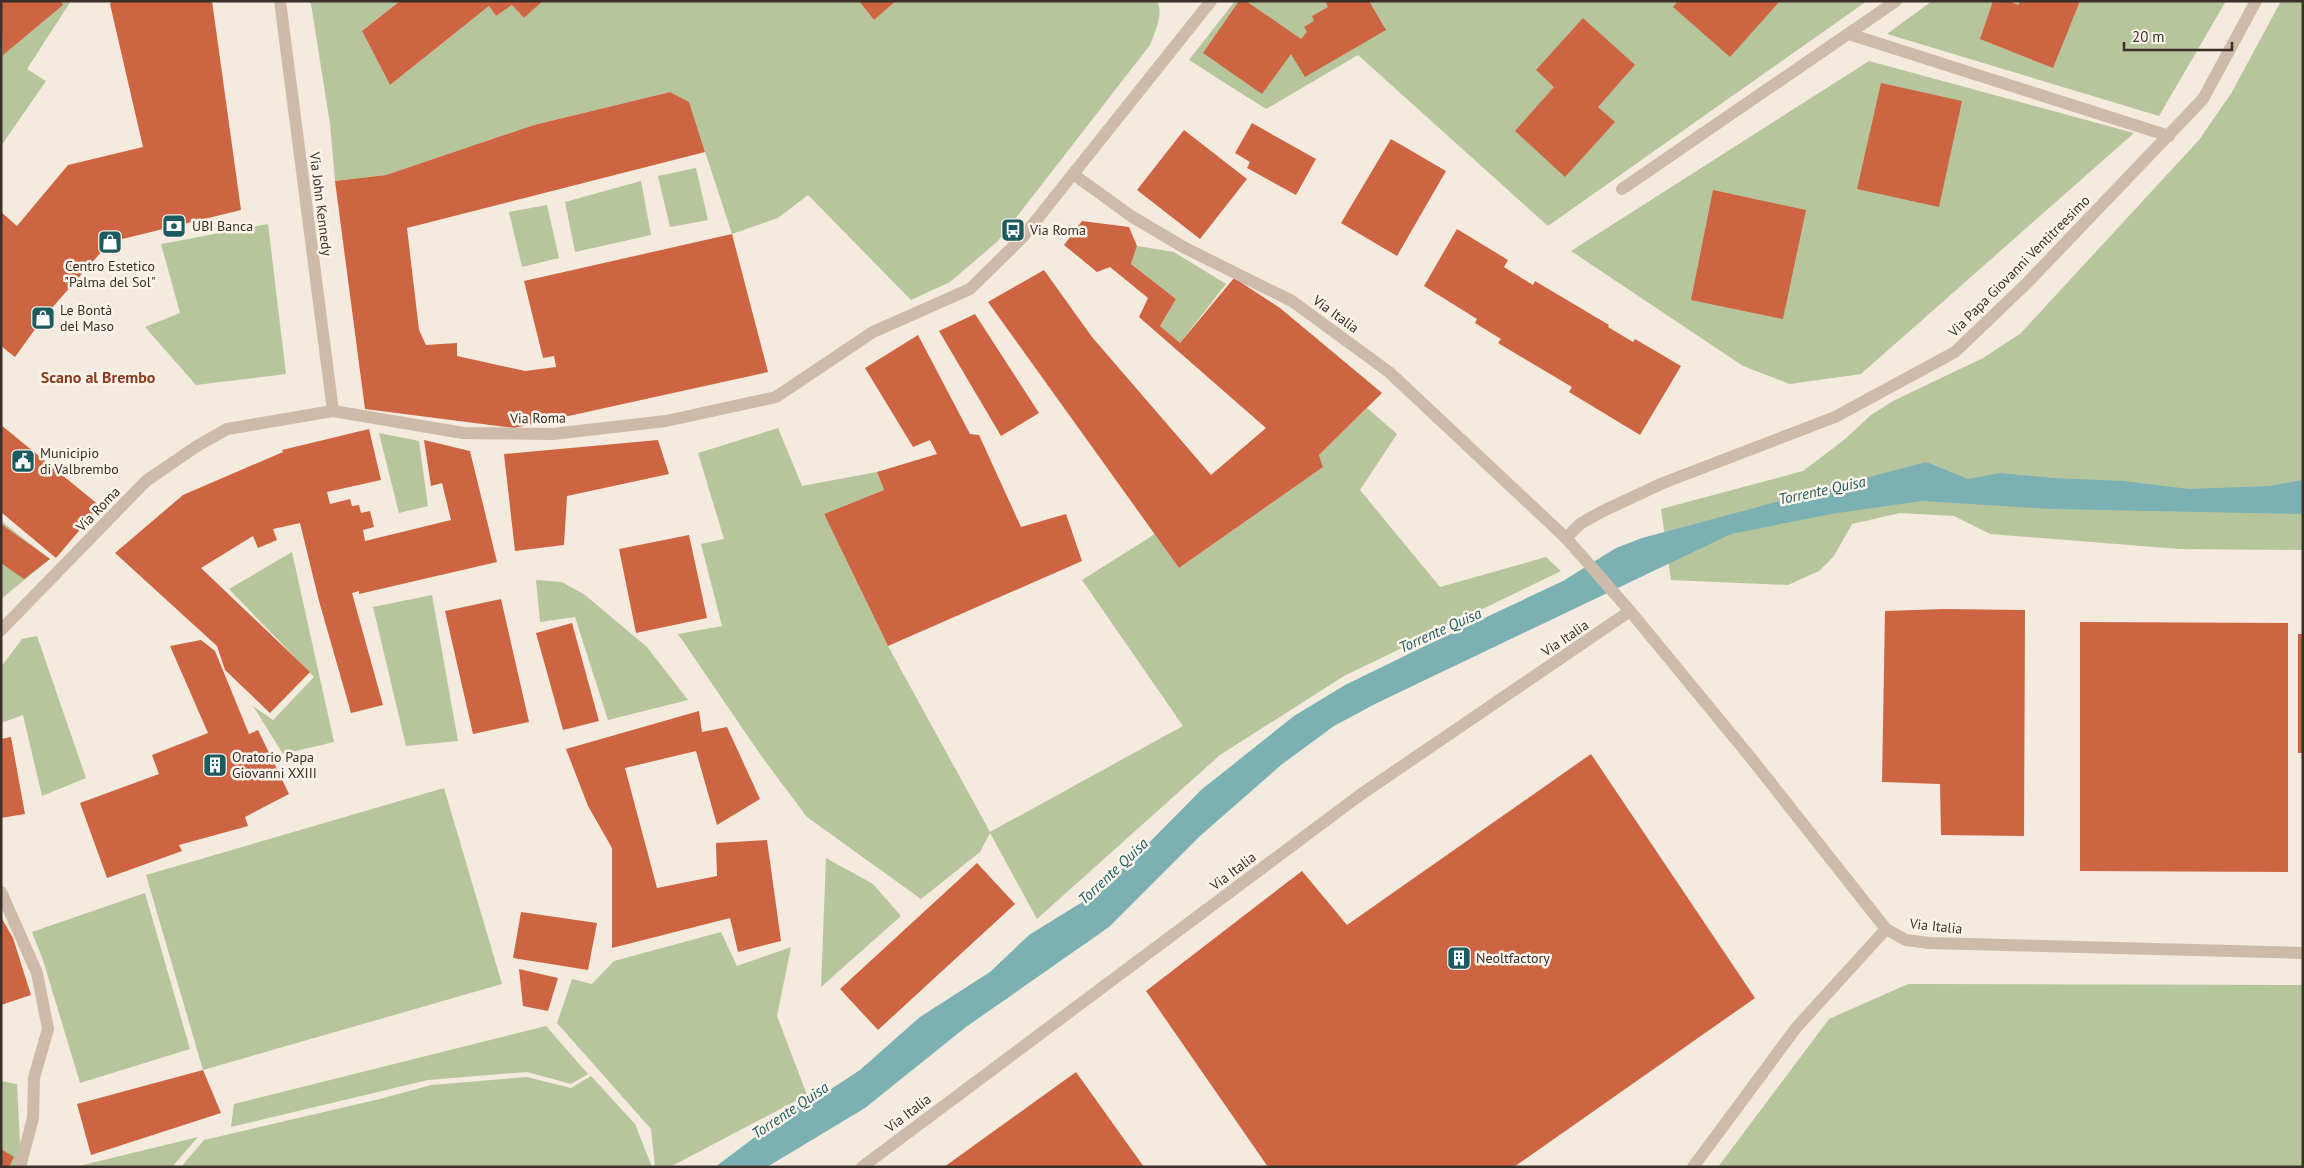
<svg xmlns="http://www.w3.org/2000/svg" width="2304" height="1168" viewBox="0 0 2304 1168" font-family="'PT Sans',sans-serif">
<rect width="100%" height="100%" fill="#f4eade"/>
<path fill="#b7c59d" d="M 1,1 L 71,1 L 27,69 L 46,81 L 1,146 Z
M 307,1 L 400,1 L 362,31 L 390,85 L 489,6 L 496,16 L 512,5 L 524,18 L 543,1 L 859,1 L 874,20 L 896,1 L 1157,1 C 1164,14 1155,32 1150,45 L 998,241 L 950,282 L 911,300 L 808,195 L 778,218 L 732,234 L 689,103 L 670,92 L 534,125 L 386,175 L 335,181 L 330,124 L 311,4 Z
M 1235,1 L 1867,1 L 1548,226 L 1358,55 L 1266,109 L 1189,60 Z
M 1932,1 L 2226,1 L 2159,116 L 1887,34 Z
M 2281,1 L 2303,1 L 2303,550 L 2179,549 L 1990,534 L 1954,516 L 1900,513 L 1852,524 L 1834,556 L 1819,571 L 1788,585 L 1671,580 L 1661,509 L 1803,471 L 1844,440 L 1871,415 L 1893,401 L 1983,358 L 2020,334 L 2199,140 L 2232,92 Z
M 1869,61 L 2134,133 L 1861,374 L 1790,384 L 1743,366 L 1571,251 Z
M 696,168 L 708,220 L 670,227 L 658,176 Z
M 641,181 L 651,235 L 575,252 L 565,202 Z
M 547,205 L 559,258 L 522,267 L 509,212 Z
M 268,224 L 286,374 L 196,385 L 145,327 L 180,313 L 161,244 Z
M 1137,246 L 1174,252 L 1226,284 L 1180,343 L 1160,326 L 1176,299 L 1131,264 Z
M 1367,408 L 1397,434 L 1360,490 L 1440,587 L 1546,557 L 1561,571 L 1344,676 L 1220,755 L 1037,919 L 990,833 L 980,852 L 921,899 L 807,817 L 762,757 L 678,634 L 722,626 L 701,544 L 724,539 L 698,453 L 778,428 L 802,486 L 877,472 L 884,490 L 824,514 L 888,646 L 990,832 L 1183,726 L 1082,580 L 1155,534 L 1179,568 L 1323,467 L 1319,455 Z
M 379,433 L 419,441 L 428,506 L 399,513 Z
M 1,521 L 50,559 L 1,599 Z
M 292,552 L 334,742 L 283,754 L 253,706 L 273,720 L 314,677 L 229,589 Z
M 536,580 L 562,582 L 585,595 L 647,647 L 688,700 L 608,720 L 575,617 L 540,622 Z
M 432,595 L 458,741 L 406,746 L 373,607 Z
M 37,636 L 86,778 L 42,796 L 23,715 L 1,723 L 1,667 L 22,639 Z
M 444,788 L 502,984 L 203,1070 L 146,875 Z
M 826,858 L 873,884 L 901,916 L 821,987 Z
M 145,893 L 190,1049 L 80,1083 L 43,960 L 32,932 Z
M 721,932 L 737,966 L 791,947 L 777,1016 L 807,1095 L 670,1167 L 655,1167 L 651,1129 L 557,1023 L 572,979 L 592,984 L 614,961 Z
M 1908,984 L 2303,985 L 2303,1167 L 1718,1167 L 1829,1019 Z
M 546,1026 L 588,1074 L 571,1084 L 527,1072 L 428,1080 L 231,1127 L 234,1104 Z
M 591,1076 L 635,1124 L 652,1167 L 181,1167 L 204,1140 L 380,1099 L 431,1085 L 527,1077 L 571,1088 Z
M 1,1081 L 17,1084 L 21,1163 L 20,1167 L 1,1167 Z
M 198,1137 L 172,1167 L 79,1167 L 79,1166 Z"/>
<path fill="#7bb1b3" d="M 1926,462 L 1968,479 L 2000,473 L 2053,478 L 2123,481 L 2189,489 L 2269,486 L 2303,480 L 2303,514 L 2052,509 L 1922,501 L 1831,514 L 1731,534 L 1377,703 L 1334,726 L 1281,765 L 1200,836 L 1109,927 L 966,1027 L 865,1108 L 767,1167 L 715,1167 L 795,1107 L 822,1095 L 860,1070 L 920,1017 L 990,972 L 1029,935 L 1092,896 L 1132,860 L 1201,790 L 1294,716 L 1345,685 L 1425,646 L 1563,581 L 1616,548 L 1642,538 Z"/>
<path fill="#cd6543" d="M 1,1 L 61,1 L 63,5 L 3,55 Z
M 112,1 L 212,1 L 241,210 L 110,242 L 43,318 L 15,357 L 1,346 L 1,212 L 17,226 L 68,165 L 143,147 L 110,4 Z
M 400,1 L 543,1 L 524,18 L 512,5 L 496,16 L 489,6 L 390,85 L 362,31 Z
M 859,1 L 896,1 L 874,20 Z
M 1239,1 L 1246,1 L 1301,39 L 1307,32 L 1304,27 L 1314,21 L 1312,16 L 1328,7 L 1325,1 L 1369,1 L 1386,30 L 1305,77 L 1291,54 L 1262,94 L 1203,53 Z
M 1678,1 L 1780,1 L 1730,57 L 1673,7 Z
M 1993,1 L 2009,1 L 2018,5 L 2021,1 L 2080,1 L 2053,68 L 1980,39 Z
M 1583,18 L 1635,65 L 1598,107 L 1615,122 L 1565,177 L 1515,131 L 1554,87 L 1536,70 Z
M 1881,83 L 1962,101 L 1939,207 L 1857,189 Z
M 670,92 L 689,102 L 705,152 L 407,228 L 419,330 L 426,345 L 457,343 L 457,356 L 525,371 L 556,367 L 554,356 L 543,358 L 524,281 L 732,234 L 768,372 L 514,428 L 365,409 L 335,181 L 386,175 L 534,125 Z
M 1252,123 L 1316,159 L 1296,195 L 1247,168 L 1250,162 L 1235,153 Z
M 1184,130 L 1247,179 L 1200,239 L 1137,190 Z
M 1391,139 L 1446,171 L 1397,256 L 1341,223 Z
M 1713,190 L 1806,210 L 1783,319 L 1691,300 Z
M 1082,221 L 1129,227 L 1137,246 L 1131,264 L 1176,299 L 1160,326 L 1180,343 L 1234,278 L 1280,308 L 1382,393 L 1319,455 L 1323,467 L 1179,568 L 988,302 L 1044,270 L 1092,337 L 1211,475 L 1266,428 L 1139,317 L 1148,298 L 1110,267 L 1097,272 L 1064,245 Z
M 1457,229 L 1508,260 L 1504,267 L 1533,285 L 1535,281 L 1609,325 L 1608,327 L 1633,342 L 1635,339 L 1681,366 L 1640,435 L 1569,392 L 1572,387 L 1498,343 L 1501,339 L 1475,323 L 1477,319 L 1424,286 Z
M 975,314 L 1039,413 L 1001,436 L 939,331 Z
M 918,335 L 970,434 L 979,435 L 1021,527 L 1066,514 L 1082,561 L 888,646 L 824,514 L 884,490 L 877,472 L 937,454 L 930,440 L 913,447 L 865,368 Z
M 1,425 L 100,506 L 56,558 L 1,512 Z
M 369,429 L 381,480 L 327,492 L 330,504 L 350,499 L 352,506 L 359,505 L 361,513 L 370,511 L 374,527 L 363,530 L 365,541 L 451,520 L 442,483 L 431,486 L 424,440 L 470,451 L 497,562 L 359,594 L 359,591 L 352,593 L 383,705 L 351,713 L 319,601 L 300,523 L 273,529 L 277,540 L 258,548 L 253,536 L 201,568 L 310,672 L 270,713 L 225,670 L 217,646 L 115,553 L 183,495 L 283,452 L 282,450 Z
M 658,440 L 669,474 L 567,496 L 564,545 L 515,551 L 504,454 Z
M 1,524 L 50,559 L 24,579 L 1,563 Z
M 689,535 L 707,618 L 636,633 L 619,549 Z
M 501,599 L 529,722 L 473,734 L 445,611 Z
M 1943,609 L 2025,610 L 2024,836 L 1941,835 L 1940,784 L 1882,782 L 1885,611 Z
M 2080,622 L 2288,623 L 2288,872 L 2080,871 Z
M 572,623 L 599,721 L 563,730 L 536,633 Z
M 2298,634 L 2303,634 L 2303,753 L 2298,753 Z
M 201,640 L 215,651 L 249,734 L 258,730 L 289,794 L 245,817 L 248,826 L 179,845 L 182,851 L 107,878 L 80,803 L 159,774 L 152,755 L 208,733 L 170,646 Z
M 699,711 L 702,732 L 727,727 L 760,799 L 717,825 L 696,751 L 625,768 L 657,888 L 717,876 L 716,843 L 767,840 L 781,941 L 738,952 L 730,918 L 612,948 L 612,848 L 588,806 L 566,749 Z
M 11,737 L 25,814 L 1,818 L 1,739 Z
M 1591,754 L 1755,998 L 1514,1167 L 1268,1167 L 1146,991 L 1302,871 L 1347,925 Z
M 977,863 L 1015,904 L 878,1030 L 840,989 Z
M 521,912 L 597,923 L 588,970 L 513,958 Z
M 1,917 L 13,938 L 31,995 L 1,1005 Z
M 519,969 L 558,978 L 548,1011 L 523,1006 Z
M 203,1070 L 221,1113 L 91,1155 L 77,1104 Z
M 1076,1072 L 1144,1167 L 944,1167 Z
M 1,1149 L 14,1157 L 9,1167 L 1,1167 Z"/>
<g fill="none" stroke-linecap="round" stroke-linejoin="round">
<path stroke="#cebaa9" stroke-width="12" d="M 1849,34 L 2169,136
M 1693,1167 L 1796,1028 L 1886,929"/>
<path stroke="#cebaa9" stroke-width="12" d="M 280,1 L 333,411
M 1073,174 L 1131,216 L 1185,248 L 1292,301 L 1389,372 L 1566,538 L 1630,611 L 1751,758 L 1886,929 L 1906,940 L 1929,943 L 2303,953
M 1622,189 L 1896,1
M 1566,538 L 1580,524 L 1601,512 L 1663,483 L 1835,417 L 1955,352 L 2027,283 L 2203,99 L 2256,1
M 1,630 L 146,481 L 197,446 L 227,429 L 333,411 L 463,433 L 553,434 L 666,421 L 776,397 L 873,332 L 970,289 L 1022,238 L 1211,1
M 1,892 L 37,973 L 48,1029 L 34,1078 L 33,1118 L 20,1167
M 862,1167 L 1360,795 L 1630,611"/>
</g>
<defs>
<g id="bank-square" transform="scale(1.25)"><rect x="-9" y="-9" width="18" height="18" rx="4" fill="#1b5a5f" stroke="#fbf4eb"/><path d="M-6-4H6V4H-6ZM0-2.3a2.3 2.3 0 1 0 0 4.6a2.3 2.3 0 1 0 0-4.6Z" fill="#fff"/></g>
<g id="bus-square" transform="scale(1.25)"><rect x="-9" y="-9" width="18" height="18" rx="4" fill="#1b5a5f" stroke="#fbf4eb"/><path d="M-5-6H5V4H4V6H2V4H-2V6H-4V4H-5ZM-3.5-4V0h7V-4ZM-3.5 1.2v1.5H-2V1.2ZM2 1.2v1.5H3.5V1.2Z" fill="#fff"/></g>
<g id="shop-square" transform="scale(1.25)"><rect x="-9" y="-9" width="18" height="18" rx="4" fill="#1b5a5f" stroke="#fbf4eb"/><path d="M-5-2.5h2.3a2.7 3.5 0 0 1 5.4 0H5L5.5 6h-11ZM-1.5-2.5h3a1.5 2.3 0 0 0-3 0Z" fill="#fff"/></g>
<g id="civic-square" transform="scale(1.25)"><rect x="-9" y="-9" width="18" height="18" rx="4" fill="#1b5a5f" stroke="#fbf4eb"/><path d="M-.6-6.5H3V-4.5H.6V-3L4-1V1h2V6H-6V1h2V-1L-.6-3ZM-1.2 2.5V6h2.4V2.5Z" fill="#fff"/></g>
<g id="building-square" transform="scale(1.25)"><rect x="-9" y="-9" width="18" height="18" rx="4" fill="#1b5a5f" stroke="#fbf4eb"/><path d="M-4-6H4V6H1V3H-1V6H-4ZM-2.5-4.3h1.7v1.8h-1.7ZM.8-4.3h1.7v1.8H.8ZM-2.5-1h1.7V.8h-1.7ZM.8-1h1.7V.8H.8Z" fill="#fff"/></g>
</defs>
<g fill-rule="evenodd">
<use href="#bank-square" x="174" y="226"/>
<use href="#bus-square" x="1013" y="230"/>
<use href="#shop-square" x="110" y="242"/>
<use href="#shop-square" x="43" y="318"/>
<use href="#civic-square" x="23" y="461"/>
<use href="#building-square" x="215" y="765"/>
<use href="#building-square" x="1459" y="958"/>
</g>
<g text-anchor="middle" dominant-baseline="central" stroke-width="5" stroke-linejoin="round" paint-order="stroke">
<g font-size="14" fill="#3a2f29" stroke="#fbf4eb">
<text transform="translate(321 204) rotate(83)">Via John Kennedy</text>
<text transform="translate(2019 266) rotate(-45)">Via Papa Giovanni Ventitreesimo</text>
<text transform="translate(1336 314) rotate(36)">Via Italia</text>
<text transform="translate(538 418) rotate(-1)">Via Roma</text>
<text transform="translate(98 509) rotate(-46)">Via Roma</text>
<text transform="translate(1565 638) rotate(-34)">Via Italia</text>
<text transform="translate(1233 871) rotate(-37)">Via Italia</text>
<text transform="translate(1936 926) rotate(6)">Via Italia</text>
<text transform="translate(908 1113) rotate(-37)">Via Italia</text>
</g>
<g font-size="14" fill="#3a2f29" stroke="#fbf4eb" text-anchor="start">
<text x="192" y="226">UBI Banca</text>
<text x="1030" y="230">Via Roma</text>
<text x="110" y="266" text-anchor="middle">Centro Estetico<tspan x="110" dy="16">"Palma del Sol"</tspan></text>
<text x="60" y="310">Le Bontà<tspan x="60" dy="16">del Maso</tspan></text>
<text x="40" y="453">Municipio<tspan x="40" dy="16">di Valbrembo</tspan></text>
<text x="232" y="757">Oratorio Papa<tspan x="232" dy="16">Giovanni XXIII</tspan></text>
<text x="1476" y="958">Neoltfactory</text>
</g>
<g font-size="15" font-style="italic" fill="#1b5a5f" stroke="#fbf4eb">
<text transform="translate(1822 490) rotate(-12)">Torrente Quisa</text>
<text transform="translate(1440 630) rotate(-24)">Torrente Quisa</text>
<text transform="translate(1113 871) rotate(-43)">Torrente Quisa</text>
<text transform="translate(790 1110) rotate(-34)">Torrente Quisa</text>
</g>
<g font-size="16" font-weight="bold" fill="#8f381d" stroke="#fbf4eb">
<text x="98" y="377">Scano al Brembo</text>
</g>
</g>
<rect width="2304" height="1168" fill="none" stroke="#3a2f29" stroke-width="5"/>
<path d="M2124 42v8h108v-8" fill="none" stroke="#3a2f29" stroke-width="2.5"/>
<text x="2132" y="42" font-size="15" fill="#3a2f29" stroke="#fbf4eb" stroke-width="4" paint-order="stroke">20 m</text>
</svg>
